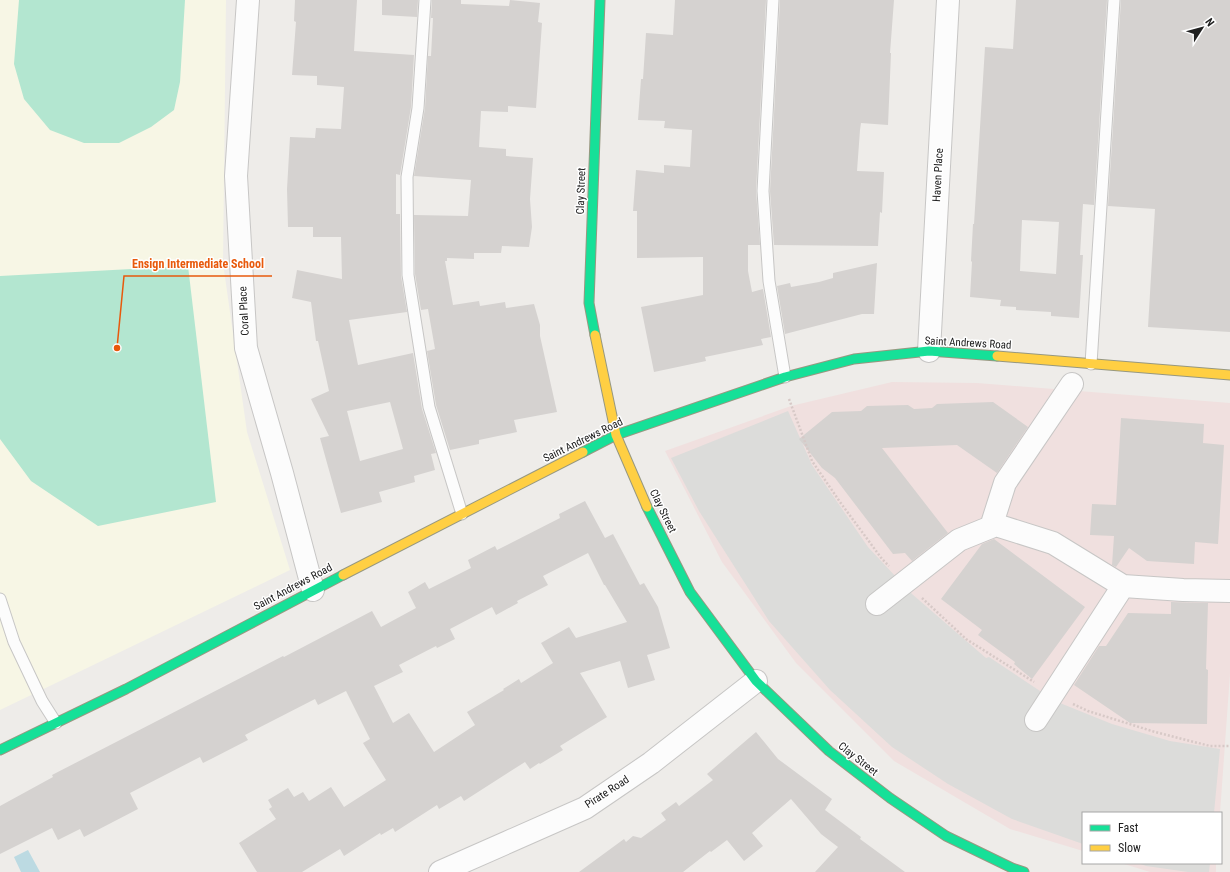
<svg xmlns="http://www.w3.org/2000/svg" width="1230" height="872" viewBox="0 0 1230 872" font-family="'Roboto Condensed',sans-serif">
<rect width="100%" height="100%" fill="#eeece9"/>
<path fill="#f0e0df" d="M 892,382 L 977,383 L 1230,403 L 1230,674 L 1220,813 L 1083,813 L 1083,851 L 1010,829 L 894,761 L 796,663 L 722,562 L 665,451 L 791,406 Z
M 1121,863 L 1216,863 L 1216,872 L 1150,872 Z"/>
<path fill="#f7f6e5" d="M 0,0 L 226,0 L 223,263 L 247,432 L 290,570 L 0,710 Z"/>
<path fill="#dcdcda" d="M 788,411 L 812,465 L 868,547 L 912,594 L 986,658 L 989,657 L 1055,701 L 1112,724 L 1170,741 L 1220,749 L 1214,813 L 1083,813 L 1083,844 L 1012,819 L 948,784 L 892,747 L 830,690 L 769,621 L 699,511 L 671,458 Z
M 1138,863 L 1210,863 L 1209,872 L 1188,872 L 1146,866 Z"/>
<path fill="#b3e6d0" d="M 19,0 L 185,0 L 180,82 L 174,110 L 151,127 L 119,143 L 84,143 L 50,130 L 24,99 L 14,64 Z
M 188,266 L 216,502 L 98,526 L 31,481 L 0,439 L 0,276 Z"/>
<path fill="#bcdae2" d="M 28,850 L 40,872 L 21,872 L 14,857 Z"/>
<path fill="#d5d2d0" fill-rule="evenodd" d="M 295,0 L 357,0 L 354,51 L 414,55 L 411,107 L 400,175 L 396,174 L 396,214 L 400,214 L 401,276 L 407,312 L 349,320 L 358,365 L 413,353 L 422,409 L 436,453 L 431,454 L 435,470 L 414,476 L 415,482 L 379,492 L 382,502 L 341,513 L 320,438 L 329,436 L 311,399 L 329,391 L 318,341 L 316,341 L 311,302 L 292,298 L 297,270 L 342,279 L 341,237 L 313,237 L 313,227 L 288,227 L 287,189 L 290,137 L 315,138 L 316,128 L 341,129 L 344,87 L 317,85 L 317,76 L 292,75 L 296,22 L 294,21 ZM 390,402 L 403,449 L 360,461 L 347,411 Z
M 382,0 L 418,0 L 417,17 L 382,15 Z
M 432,0 L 461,0 L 461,4 L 509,6 L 510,0 L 540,3 L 538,22 L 542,23 L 536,108 L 508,106 L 508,112 L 481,111 L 479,147 L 506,149 L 506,156 L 533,158 L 530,199 L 532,227 L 529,247 L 502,246 L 501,253 L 474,253 L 474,259 L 447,258 L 447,261 L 445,261 L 453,305 L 479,301 L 480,306 L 505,302 L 506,308 L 534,304 L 540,325 L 540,336 L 557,412 L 514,420 L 517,432 L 479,440 L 479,444 L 450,450 L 436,405 L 427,351 L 435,349 L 428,309 L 421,310 L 415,274 L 414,215 L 468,216 L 471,180 L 414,176 L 425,108 L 428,56 L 431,56 L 433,18 L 431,18 Z
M 675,0 L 766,0 L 756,191 L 760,245 L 748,245 L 748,271 L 752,292 L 763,289 L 771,337 L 761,339 L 763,345 L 705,357 L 706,361 L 654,372 L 641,307 L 703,295 L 703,257 L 637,258 L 637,211 L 633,211 L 636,170 L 664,173 L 664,165 L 690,167 L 692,130 L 664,128 L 665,121 L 638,120 L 641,79 L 643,79 L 646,33 L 673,35 Z
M 780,0 L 894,0 L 890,53 L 891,53 L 888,125 L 861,123 L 860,130 L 857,171 L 884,172 L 882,213 L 880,212 L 878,246 L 774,245 L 770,191 Z
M 1016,0 L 1107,0 L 1094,205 L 1083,204 L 1080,255 L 1083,255 L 1079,318 L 1051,316 L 1051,312 L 1016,310 L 1016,307 L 1000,306 L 1001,300 L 970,297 L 972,262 L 971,261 L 973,224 L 974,224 L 985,47 L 1013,49 ZM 1022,220 L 1059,222 L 1056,274 L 1020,271 Z
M 1121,0 L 1230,0 L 1230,332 L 1148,327 L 1155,209 L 1108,206 Z
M 877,263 L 874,314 L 862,314 L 785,334 L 777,286 L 790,283 L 791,287 L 819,282 L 833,278 L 833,273 Z
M 993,402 L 1028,427 L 997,473 L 957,445 L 882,448 L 948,533 L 912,561 L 905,553 L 893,554 L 835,478 L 822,468 L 799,439 L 832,412 L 861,411 L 867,406 L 908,405 L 914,409 L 932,408 L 937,404 Z
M 1121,418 L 1204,424 L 1203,443 L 1224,445 L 1218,544 L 1195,542 L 1194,564 L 1147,561 L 1129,548 L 1116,567 L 1112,565 L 1114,536 L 1090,535 L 1092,504 L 1116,505 Z
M 585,501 L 605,538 L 613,534 L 640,585 L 644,583 L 658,607 L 670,648 L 647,655 L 655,680 L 628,688 L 620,661 L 580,673 L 607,717 L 560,746 L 563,750 L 540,764 L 539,763 L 530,769 L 525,762 L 464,801 L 461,796 L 439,809 L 437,805 L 395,832 L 393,828 L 381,835 L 380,833 L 344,856 L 340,849 L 302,872 L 257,872 L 239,843 L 276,819 L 269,809 L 272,807 L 268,800 L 288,788 L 294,797 L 303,792 L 309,801 L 331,787 L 344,807 L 386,780 L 363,743 L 370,739 L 346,691 L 318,705 L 315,699 L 245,735 L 248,740 L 213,758 L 203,763 L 200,757 L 130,793 L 138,809 L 84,837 L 80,829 L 58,840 L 52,828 L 0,854 L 0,806 L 53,777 L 52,775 L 283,656 L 284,657 L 372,611 L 381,627 L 416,608 L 408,592 L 425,582 L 429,589 L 471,568 L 468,560 L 495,546 L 497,550 L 560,518 L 559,514 ZM 588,553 L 604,585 L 605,585 L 627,622 L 576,638 L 569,627 L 541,643 L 553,663 L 521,683 L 519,679 L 503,689 L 504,690 L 467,712 L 475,725 L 434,752 L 409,713 L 393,723 L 374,686 L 403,672 L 399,665 L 436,646 L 437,648 L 455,639 L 450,629 L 492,607 L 496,615 L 518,603 L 517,601 L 548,585 L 543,576 Z
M 994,539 L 1085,607 L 1032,679 L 1014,664 L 1015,662 L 978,635 L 982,630 L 941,599 L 982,544 Z
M 1171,602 L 1208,603 L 1206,669 L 1208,670 L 1207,724 L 1130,723 L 1074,685 L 1099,646 L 1106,646 L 1128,613 L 1171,614 Z
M 756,732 L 778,759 L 832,799 L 825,810 L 861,837 L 860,839 L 905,872 L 815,872 L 838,847 L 821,834 L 791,799 L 752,833 L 763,846 L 744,861 L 727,840 L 711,852 L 710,851 L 683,872 L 579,872 L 624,839 L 626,842 L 633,836 L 641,838 L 666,820 L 661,813 L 676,802 L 679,806 L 713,780 L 707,774 Z"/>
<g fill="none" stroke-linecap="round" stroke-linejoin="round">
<g stroke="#c7c6c5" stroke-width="13">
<path id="lane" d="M 425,0 L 418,108 L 407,177 L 408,275 L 429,407 L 462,514
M 773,0 L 763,191 L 769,281 L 785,377
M 1091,364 L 1114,0
M 0,599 L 14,642 L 42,701 L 56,723"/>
</g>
<g stroke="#c7c6c5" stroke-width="24">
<path id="street" d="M 248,0 L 236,176 L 246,348 L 282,473 L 313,590
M 929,351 L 948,0
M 991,527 L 1005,483 L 1072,384
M 877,604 L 959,540 L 996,525 L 1053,543 L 1123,586 L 1183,590 L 1230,591
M 1036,720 L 1123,586
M 440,872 L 508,842 L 585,808 L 651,763 L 756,681"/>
</g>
<g stroke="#979880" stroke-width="11">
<path id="fast" d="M 595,335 L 589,303 L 600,0
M 583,452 L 616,435 L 785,377 L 854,359 L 929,351 L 997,356
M 647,507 L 690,592 L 756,681 L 829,751 L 890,798 L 946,836 L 1012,868 L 1024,872
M 0,750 L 126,689 L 343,575"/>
</g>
<g stroke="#979880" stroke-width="11">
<path id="slow" d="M 595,335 L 616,435 L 647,507
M 997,356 L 1230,375
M 343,575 L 583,452"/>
</g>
<path stroke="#d7c9c7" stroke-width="2.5" stroke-dasharray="2 2" stroke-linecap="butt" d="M 789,399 L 812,461 L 840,502 L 882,559 L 889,566
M 922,598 L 966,639 L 1034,682
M 1073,704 L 1088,711 L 1155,732 L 1210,746 L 1230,746"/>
<use href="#lane" stroke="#fcfcfc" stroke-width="11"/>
<use href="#street" stroke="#fcfcfc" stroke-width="22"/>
<use href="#fast" stroke="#16e098" stroke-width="9"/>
<use href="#slow" stroke="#ffcf43" stroke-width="9"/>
</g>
<g text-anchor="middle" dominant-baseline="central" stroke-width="3" stroke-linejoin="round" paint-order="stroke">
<g font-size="11" fill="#202020" stroke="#fff">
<text transform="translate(938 175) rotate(-87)">Haven Place</text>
<text transform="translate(581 191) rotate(-88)">Clay Street</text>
<text transform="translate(244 311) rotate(-93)">Coral Place</text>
<text transform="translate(968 343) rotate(3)">Saint Andrews Road</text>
<text transform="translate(583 440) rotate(-26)">Saint Andrews Road</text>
<text transform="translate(663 511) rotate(64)">Clay Street</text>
<text transform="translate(293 587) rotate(-28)">Saint Andrews Road</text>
<text transform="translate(858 759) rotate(38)">Clay Street</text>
<text transform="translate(607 792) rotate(-33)">Pirate Road</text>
</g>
</g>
<path fill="none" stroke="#e8590c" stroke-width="1.5" d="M117 348L124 276H272"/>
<circle fill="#e8590c" stroke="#fff" stroke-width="1.5" cx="117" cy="348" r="4"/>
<g font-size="12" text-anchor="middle" font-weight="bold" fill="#e8590c" stroke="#fff" stroke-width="3" stroke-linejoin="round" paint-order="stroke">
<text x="198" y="268">Ensign Intermediate School</text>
</g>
<rect x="1082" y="812" width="140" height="52" fill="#ffffff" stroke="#a6a6a6"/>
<rect x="1090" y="825" width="20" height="6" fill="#16e098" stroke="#a6a6a6"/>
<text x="1118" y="832" font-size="12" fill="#202020">Fast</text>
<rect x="1090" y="845" width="20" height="6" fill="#ffcf43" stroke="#a6a6a6"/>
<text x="1118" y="852" font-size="12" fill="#202020">Slow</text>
<g transform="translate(1202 28) rotate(54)" stroke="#ffffff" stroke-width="3" paint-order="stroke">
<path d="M0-3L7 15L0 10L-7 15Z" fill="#202020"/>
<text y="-6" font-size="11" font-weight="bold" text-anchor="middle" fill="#202020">N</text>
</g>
</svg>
